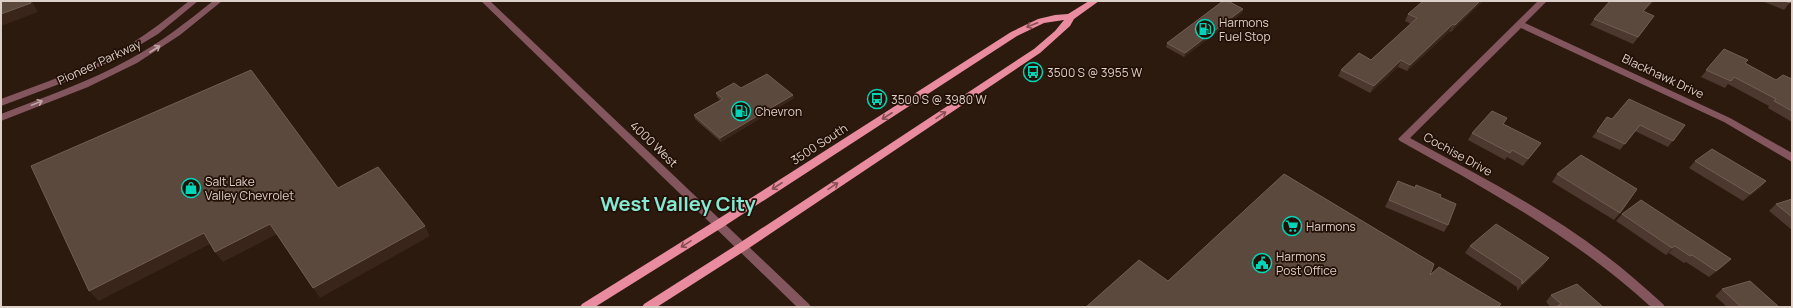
<svg xmlns="http://www.w3.org/2000/svg" width="1793" height="308" viewBox="0 0 1793 308" font-family="Manrope,sans-serif">
<rect width="100%" height="100%" fill="#2c1a0f"/>
<g fill="none" stroke-linecap="round" stroke-linejoin="round">
<path fill="#83565e" fill-rule="evenodd" d="M 189,1 L 198,1 L 158,34 L 118,58 L 70,80 L 1,106 L 1,99 C 44,83 87,68 127,46 C 149,33 169,17 189,1 Z
M 213,1 L 222,1 L 180,35 L 137,63 L 88,87 L 1,121 L 1,114 C 44,97 89,82 130,59 C 160,43 187,22 213,1 Z
M 481,1 L 490,1 L 809,304 L 811,307 L 797,307 Z
M 1538,1 L 1547,1 L 1525,23 L 1730,118 L 1792,153 L 1792,162 L 1724,122 L 1521,28 L 1410,138 C 1476,174 1545,209 1605,255 C 1625,270 1644,287 1663,304 L 1665,307 L 1651,307 C 1576,238 1488,190 1400,141 L 1398,139 Z"/>
<path fill="#e98c9f" fill-rule="evenodd" d="M 1089,1 L 1099,1 L 1074,19 L 1070,26 L 1040,53 L 746,250 L 657,307 L 642,307 L 644,304 L 738,244 L 1034,49 L 1055,31 L 1064,20 L 1044,23 L 1017,36 L 723,227 L 595,307 L 580,307 L 582,304 L 715,221 L 1011,32 L 1038,19 L 1055,15 L 1068,14 Z"/>
</g>
<path fill="#4c382e" d="M 1483,1 L 1451,32 L 1450,31 L 1407,71 L 1398,67 L 1370,93 L 1338,76 L 1341,70 L 1371,60 L 1411,24 L 1405,21 L 1408,14 Z
M 1610,1 L 1654,1 L 1644,11 L 1650,22 L 1633,44 L 1590,25 L 1594,19 Z
M 1762,1 L 1791,1 L 1784,10 Z
M 1243,9 L 1242,13 L 1184,57 L 1166,47 L 1167,43 Z
M 1724,49 L 1745,63 L 1776,80 L 1792,79 L 1792,122 L 1768,108 L 1769,106 L 1728,84 L 1725,88 L 1701,77 Z
M 741,88 L 794,98 L 721,142 L 695,119 L 694,115 L 720,100 L 717,97 L 716,93 Z
M 1612,119 L 1685,125 L 1668,147 L 1635,131 L 1620,150 L 1592,137 L 1597,131 Z
M 1504,124 L 1541,143 L 1536,150 L 1523,166 L 1507,157 L 1505,160 L 1468,140 L 1472,133 Z
M 1695,161 L 1766,181 L 1760,188 L 1743,201 L 1689,168 Z
M 1557,174 L 1620,213 L 1614,220 L 1552,182 Z
M 1398,181 L 1415,187 L 1416,185 L 1440,197 L 1448,225 L 1444,232 L 1385,207 Z
M 1792,199 L 1792,230 L 1769,211 L 1776,204 Z
M 1622,214 L 1724,266 L 1709,277 L 1686,262 L 1684,263 L 1669,253 L 1666,255 L 1616,221 Z
M 1470,246 L 1544,265 L 1517,291 L 1517,287 L 1465,253 Z
M 1722,289 L 1779,307 L 1727,307 L 1715,296 Z
M 1551,295 L 1603,307 L 1551,307 L 1546,302 Z"/>
<path fill="#39251a" d="M 30,1 L 32,1 L 38,12 L 1,26 L 1,14 Z
M 1480,1 L 1483,1 L 1451,32 L 1455,25 Z
M 1652,1 L 1654,1 L 1639,17 L 1643,11 Z
M 1243,9 L 1242,13 L 1184,57 L 1185,53 Z
M 1453,24 L 1450,31 L 1407,71 L 1410,65 Z
M 1401,60 L 1398,67 L 1370,93 L 1374,86 Z
M 793,95 L 794,98 L 721,142 L 720,138 Z
M 1541,143 L 1536,150 L 1523,166 L 1528,159 Z
M 1766,181 L 1760,188 L 1743,201 L 1750,194 Z
M 270,224 L 277,234 L 223,262 L 215,252 Z
M 425,226 L 430,236 L 320,298 L 313,288 Z
M 204,233 L 212,243 L 99,301 L 89,291 Z
M 1675,246 L 1669,253 L 1666,255 L 1672,248 Z
M 1549,258 L 1544,265 L 1517,291 L 1522,284 Z
M 1731,259 L 1724,266 L 1709,277 L 1716,271 Z"/>
<path fill="#5c493e" stroke="#705e54" d="M 1,1 L 30,1 L 31,3 L 1,14 Z
M 1223,1 L 1228,1 L 1243,9 L 1185,53 L 1167,43 Z
M 1423,1 L 1480,1 L 1455,25 L 1453,24 L 1410,65 L 1401,60 L 1374,86 L 1341,70 L 1359,53 L 1371,60 L 1417,18 L 1408,14 Z
M 1610,1 L 1652,1 L 1643,11 L 1654,16 L 1638,37 L 1594,19 Z
M 1784,1 L 1791,1 L 1790,3 Z
M 1724,49 L 1748,60 L 1745,63 L 1776,80 L 1783,75 L 1792,79 L 1792,111 L 1774,101 L 1776,99 L 1734,77 L 1731,81 L 1706,70 Z
M 251,70 L 338,188 L 378,167 L 425,226 L 313,288 L 270,224 L 215,252 L 204,233 L 89,291 L 31,166 Z
M 767,74 L 793,95 L 720,138 L 694,115 L 723,99 L 716,93 L 734,83 L 741,88 Z
M 1629,99 L 1685,125 L 1673,141 L 1640,125 L 1625,144 L 1597,131 L 1607,117 L 1612,119 Z
M 1492,111 L 1507,118 L 1503,124 L 1541,143 L 1528,159 L 1512,150 L 1510,153 L 1472,133 Z
M 1712,149 L 1766,181 L 1750,194 L 1695,161 Z
M 1581,155 L 1637,189 L 1620,213 L 1557,174 Z
M 1284,174 L 1434,264 L 1430,275 L 1439,267 L 1501,304 L 1498,307 L 1086,307 L 1139,260 L 1168,281 Z
M 1398,181 L 1415,188 L 1416,185 L 1441,195 L 1440,197 L 1456,204 L 1448,225 L 1389,200 Z
M 1792,199 L 1792,217 L 1776,204 Z
M 1641,200 L 1731,259 L 1716,271 L 1692,255 L 1690,256 L 1675,246 L 1672,248 L 1622,214 Z
M 1496,224 L 1549,258 L 1522,284 L 1522,280 L 1470,246 Z
M 1750,281 L 1779,307 L 1741,307 L 1722,289 Z
M 1577,284 L 1603,307 L 1556,307 L 1561,304 L 1551,295 Z"/>
<defs><path id="oneway-shaft" d="M-6 0H5M1.5-3L5.5 0L1.5 3" fill="none" stroke-width="1.6" stroke-linecap="round" stroke-linejoin="round"/></defs>
<g stroke="#864e52">
<use href="#oneway-shaft" transform="translate(1032 25) rotate(158)"/>
<use href="#oneway-shaft" transform="translate(941 115) rotate(-34)"/>
<use href="#oneway-shaft" transform="translate(887 116) rotate(147)"/>
<use href="#oneway-shaft" transform="translate(777 186) rotate(147)"/>
<use href="#oneway-shaft" transform="translate(833 186) rotate(-34)"/>
<use href="#oneway-shaft" transform="translate(686 244) rotate(148)"/>
</g>
<g stroke="#bea5a3">
<use href="#oneway-shaft" transform="translate(155 49) rotate(-33)"/>
<use href="#oneway-shaft" transform="translate(37 103) rotate(-22)"/>
</g>
<defs>
<g id="fuel-ring" transform="scale(1)"><circle r="9.5" fill="#221006" stroke="#00d5b7" stroke-width="1.5"/><path d="M-5.5-6h7V0h2V4h1.3V-2.5L3-4.5l.8-.8L6-3V5H2.5V1h-1V6h-7ZM-4.2-4.7v3.2H.2V-4.7Z" fill="#00d5b7"/></g>
<g id="bus-ring" transform="scale(1)"><circle r="9.5" fill="#221006" stroke="#00d5b7" stroke-width="1.5"/><path d="M-5-6H5V4H4V6H2V4H-2V6H-4V4H-5ZM-3.5-4V0h7V-4ZM-3.5 1.2v1.5H-2V1.2ZM2 1.2v1.5H3.5V1.2Z" fill="#00d5b7"/></g>
<g id="shop-ring" transform="scale(1)"><circle r="9.5" fill="#221006" stroke="#00d5b7" stroke-width="1.5"/><path d="M-5-2.5h2.3a2.7 3.5 0 0 1 5.4 0H5L5.5 6h-11ZM-1.5-2.5h3a1.5 2.3 0 0 0-3 0Z" fill="#00d5b7"/></g>
<g id="supermarket-ring" transform="scale(1)"><circle r="9.5" fill="#221006" stroke="#00d5b7" stroke-width="1.5"/><path d="M-6-5.5h2.5l.6 2H6L4.5 2H-2.5L-4.4-4H-6ZM-1.5 3.2a1.3 1.3 0 1 0 .1 0ZM3 3.2a1.3 1.3 0 1 0 .1 0Z" fill="#00d5b7"/></g>
<g id="civic-ring" transform="scale(1)"><circle r="9.5" fill="#221006" stroke="#00d5b7" stroke-width="1.5"/><path d="M-.6-6.5H3V-4.5H.6V-3L4-1V1h2V6H-6V1h2V-1L-.6-3ZM-1.2 2.5V6h2.4V2.5Z" fill="#00d5b7"/></g>
</defs>
<g fill-rule="evenodd">
<use href="#fuel-ring" x="1205" y="29"/>
<use href="#bus-ring" x="1033" y="72"/>
<use href="#bus-ring" x="877" y="99"/>
<use href="#fuel-ring" x="741" y="111"/>
<use href="#shop-ring" x="191" y="188"/>
<use href="#supermarket-ring" x="1292" y="226"/>
<use href="#civic-ring" x="1262" y="263"/>
</g>
<g text-anchor="middle" dominant-baseline="central" stroke-width="3.5" stroke-linejoin="round" paint-order="stroke">
<g font-size="12" fill="#ddd0c8" stroke="#221006" text-anchor="start">
<text x="1219" y="22">Harmons<tspan x="1219" dy="14">Fuel Stop</tspan></text>
<text x="1047" y="72">3500 S @ 3955 W</text>
<text x="891" y="99">3500 S @ 3980 W</text>
<text x="755" y="111">Chevron</text>
<text x="205" y="181">Salt Lake<tspan x="205" dy="14">Valley Chevrolet</tspan></text>
<text x="1306" y="226">Harmons</text>
<text x="1276" y="256">Harmons<tspan x="1276" dy="14">Post Office</tspan></text>
</g>
<g font-size="12" fill="#ddd0c8" stroke="#221006">
<text transform="translate(99 62) rotate(-25)">Pioneer Parkway</text>
<text transform="translate(1663 76) rotate(25)">Blackhawk Drive</text>
<text transform="translate(654 144) rotate(44)">4000 West</text>
<text transform="translate(819 144) rotate(-33)">3500 South</text>
<text transform="translate(1458 154) rotate(29)">Cochise Drive</text>
</g>
<g font-size="20" font-weight="bold" fill="#85e9d3" stroke="#221006">
<text x="678" y="203">West Valley City</text>
</g>
</g>
<rect width="1793" height="308" fill="none" stroke="#ddd0c8" stroke-width="4"/>
</svg>
